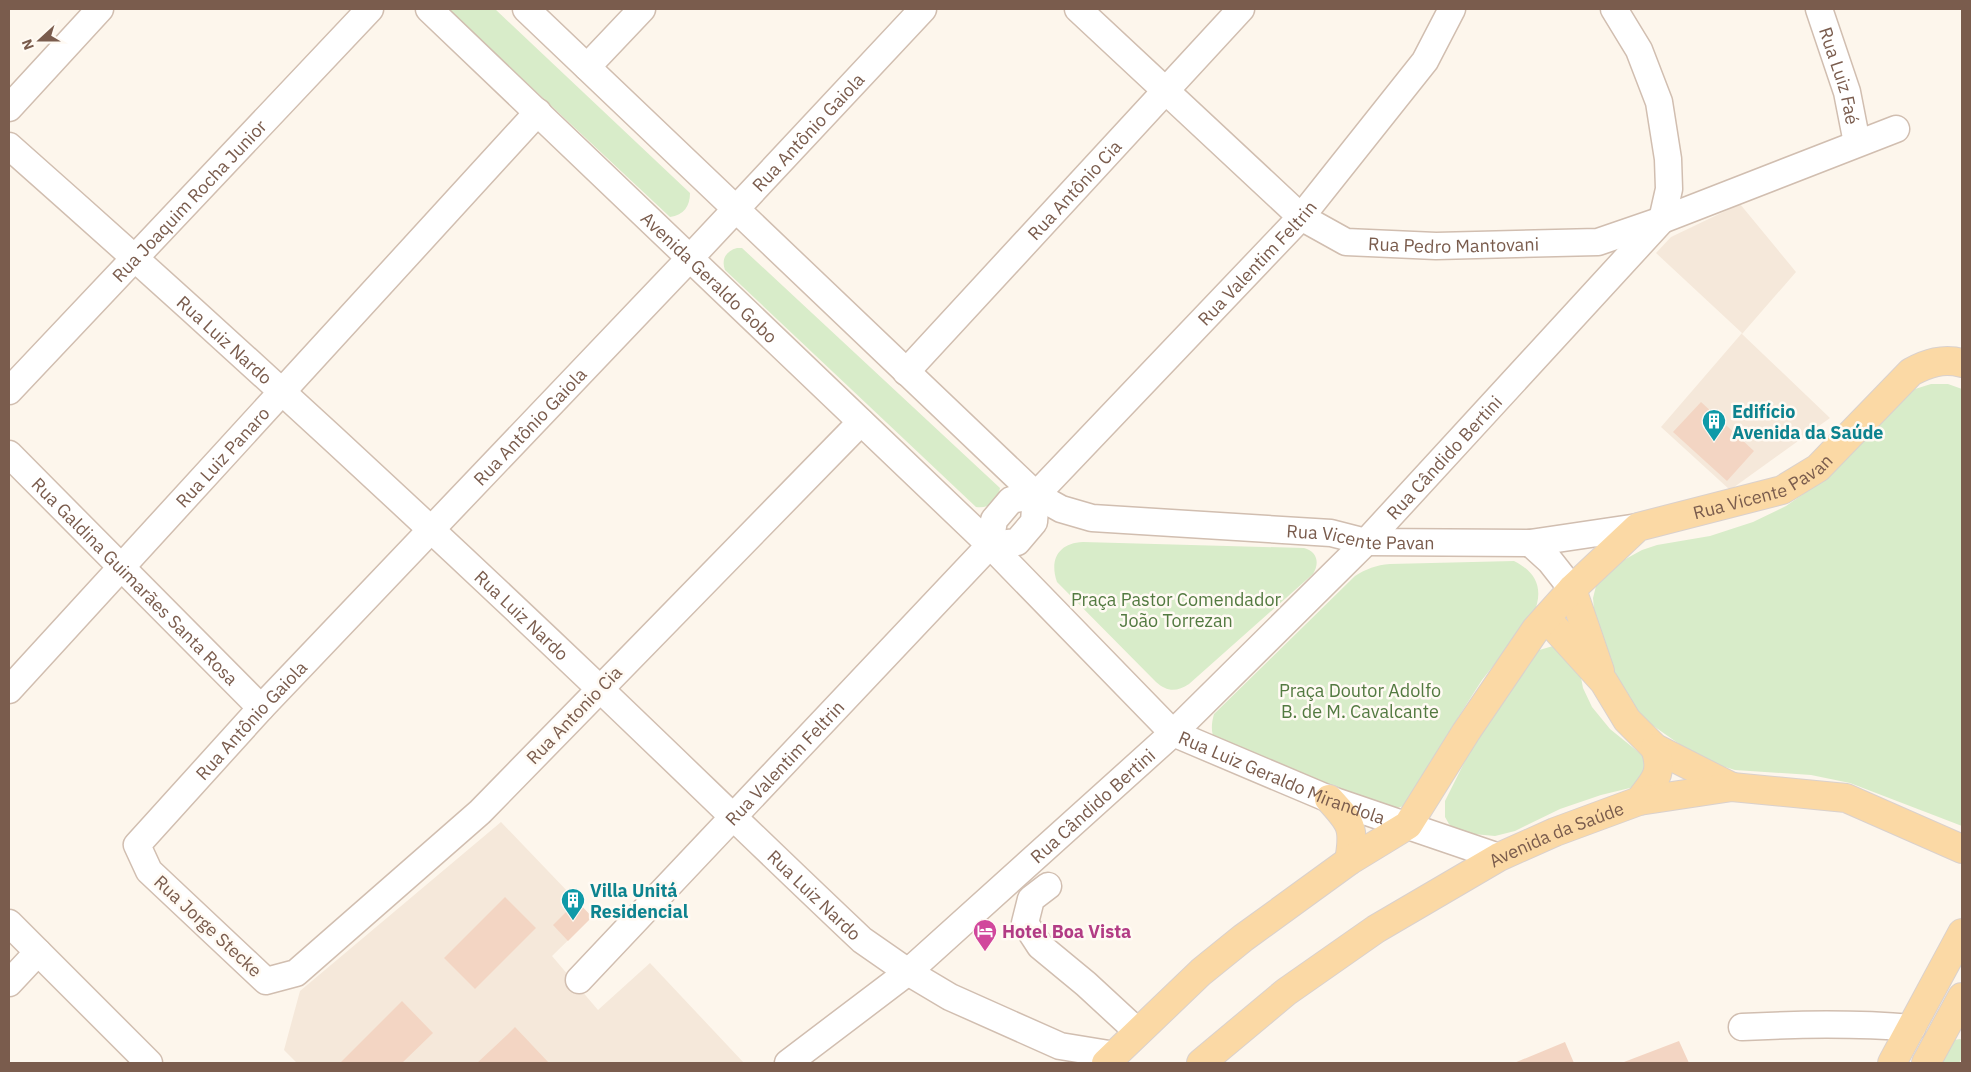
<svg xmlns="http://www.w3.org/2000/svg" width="1971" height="1072" viewBox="0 0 1971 1072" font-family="'IBM Plex Sans',sans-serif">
<rect width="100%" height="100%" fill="#fdf6ec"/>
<path fill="#f5e8da" d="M 1740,204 L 1796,272 L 1742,334 L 1830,418 L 1730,490 L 1661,427 L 1742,333 L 1656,253 L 1671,237 Z
M 501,822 L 592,917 L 552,956 L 598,1010 L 650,963 L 744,1063 L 297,1063 L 284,1050 L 300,991 Z"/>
<path fill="#d8ecc9" d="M 448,9 L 495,9 L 690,193 C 690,206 684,215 670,217 Z
M 737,248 L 742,248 L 1000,488 C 998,501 989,509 976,507 L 725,270 C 721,259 726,251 737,248 Z
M 1931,384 L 1948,384 L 1962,389 L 1962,826 L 1850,783 L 1811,775 L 1735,770 L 1702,760 L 1635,713 L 1611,673 L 1594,610 L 1593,598 L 1596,586 L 1602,576 L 1611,567 L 1642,550 L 1657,545 L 1710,536 L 1753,522 L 1786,506 L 1825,479 L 1874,430 L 1901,398 L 1915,389 Z
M 1083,542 L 1304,548 C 1317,551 1320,563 1313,574 L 1189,684 C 1177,692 1167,692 1156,682 L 1057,582 C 1049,559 1059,543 1083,542 Z
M 1514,561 C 1538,573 1544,591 1533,615 L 1482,680 L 1445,738 L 1422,793 L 1405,806 L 1395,808 L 1384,807 L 1215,742 C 1211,732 1211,725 1214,714 L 1355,576 C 1366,569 1376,565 1390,564 Z
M 1553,646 L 1562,647 L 1579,667 L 1583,688 L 1592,707 L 1610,729 L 1647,759 L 1649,764 L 1638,786 L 1601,795 L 1560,809 L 1515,831 L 1495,836 L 1462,833 L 1455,830 L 1449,824 L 1445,817 L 1445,801 L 1481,729 L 1536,651 Z
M 1960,1039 L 1962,1040 L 1962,1058 L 1959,1063 L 1941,1063 L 1954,1040 Z"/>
<path fill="#f3d5c3" d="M 1701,402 L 1754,451 L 1727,481 L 1673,432 Z
M 505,897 L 536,928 L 475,989 L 444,958 Z
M 577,901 L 592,917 L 568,941 L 553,925 Z
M 402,1001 L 433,1033 L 402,1063 L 340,1063 Z
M 515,1027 L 549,1063 L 477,1063 L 507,1035 Z
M 1679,1041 L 1689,1063 L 1624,1063 L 1624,1062 Z
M 1565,1042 L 1574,1063 L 1514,1063 Z"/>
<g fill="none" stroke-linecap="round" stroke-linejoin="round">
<g stroke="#d1beb0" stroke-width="29">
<g id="minor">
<path id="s1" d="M 429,9 L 990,545 L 1173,733 L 1329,799 L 1499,857"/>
<path id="s2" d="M 526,9 L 1036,495 L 1061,509 L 1092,518 L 1331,533 L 1366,542 L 1530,543 L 1638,527"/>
<path id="s3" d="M 1078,9 L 1301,217 L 1346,242 L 1436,246 L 1598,242 L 1662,220 L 1896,129"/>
<path id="s4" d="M 1819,9 L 1847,92 L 1857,143"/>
<path d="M 587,67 L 642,9"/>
<path d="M 9,108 L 100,9"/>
<path id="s5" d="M 9,146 C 209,323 406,504 600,689 C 687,772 774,857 862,940 L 908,972 L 950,997 L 1060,1046 L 1115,1055"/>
<path id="s6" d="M 906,372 L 1241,9"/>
<path id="s7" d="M 9,391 L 370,9"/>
<path id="s8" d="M 861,422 L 480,812 L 296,973 L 266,981 L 149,871 L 137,845 L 261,708 L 690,258 L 923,9"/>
<path id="s9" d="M 9,454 L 261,708"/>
<path d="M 1530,543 L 1550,561 L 1572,589"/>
<path d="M 990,545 L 1017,542 L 1034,522 L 1036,495"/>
<path id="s10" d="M 9,690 L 538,112"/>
<path d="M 1048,886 L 1031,899 L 1025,923 L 1040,946 L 1086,984 L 1138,1032"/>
<path d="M 9,923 L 149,1063"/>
<path id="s11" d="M 579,980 L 990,545 L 994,520 L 1011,500 L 1036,495 L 1301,217 L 1425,61 L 1452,9"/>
<path d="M 9,983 L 38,952"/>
<path d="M 1742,1027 C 1799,1024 1855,1023 1912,1028"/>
<path id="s12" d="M 788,1063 L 908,972 L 1173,733 L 1366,542 L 1662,220 L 1669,189 L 1668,159 L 1659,102 L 1639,50 L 1614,9"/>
</g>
</g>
<g stroke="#dad1cd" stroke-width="30">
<g id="major">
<path d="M 1572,589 L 1600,671"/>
<path d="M 1546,618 L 1604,682 L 1627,720 L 1655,748 L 1732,787"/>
<path d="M 1329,799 C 1351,823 1355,827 1349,861"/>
<path d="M 1639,801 C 1654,781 1664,774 1655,748"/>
<path id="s13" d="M 1106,1063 L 1201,972 L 1243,938 L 1349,861 L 1408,825 L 1466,732 L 1536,629 L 1572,589 L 1638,527 L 1782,490 L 1818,468 L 1911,372 C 1928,363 1943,358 1962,363"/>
<path id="s14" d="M 1201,1063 L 1286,992 L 1376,929 L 1499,857 L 1555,832 L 1639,801 L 1732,787 L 1846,798 L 1962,849"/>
<path d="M 1892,1063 L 1962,933"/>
<path d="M 1926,1063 L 1962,997"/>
</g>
</g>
<use href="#minor" stroke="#fff" stroke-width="26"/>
<use href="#major" stroke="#fbd9a5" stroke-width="28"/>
</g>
<defs>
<g id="building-pin" transform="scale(1.25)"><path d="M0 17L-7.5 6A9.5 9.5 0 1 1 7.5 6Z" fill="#0f9aa8" stroke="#fffaf3"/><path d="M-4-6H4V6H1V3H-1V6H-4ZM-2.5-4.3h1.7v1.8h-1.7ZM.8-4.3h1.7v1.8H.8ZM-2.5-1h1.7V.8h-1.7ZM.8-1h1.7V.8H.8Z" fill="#fff"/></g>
<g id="hotel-pin" transform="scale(1.25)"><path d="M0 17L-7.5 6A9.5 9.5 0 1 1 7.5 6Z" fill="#d1479c" stroke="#fffaf3"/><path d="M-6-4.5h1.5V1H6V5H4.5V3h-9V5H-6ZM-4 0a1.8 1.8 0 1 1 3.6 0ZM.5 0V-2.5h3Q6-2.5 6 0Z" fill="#fff"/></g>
</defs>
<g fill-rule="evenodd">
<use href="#building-pin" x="1714" y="421"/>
<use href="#building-pin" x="573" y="900"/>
<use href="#hotel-pin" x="985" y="931"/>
</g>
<g text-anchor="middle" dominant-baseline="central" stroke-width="5" stroke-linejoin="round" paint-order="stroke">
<g font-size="18" fill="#7a5c4d" stroke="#fffaf3">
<text stroke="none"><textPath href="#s4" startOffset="70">Rua Luiz Faé</textPath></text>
<text stroke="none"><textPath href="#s8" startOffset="1989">Rua Antônio Gaiola</textPath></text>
<text stroke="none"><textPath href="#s6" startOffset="248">Rua Antônio Cia</textPath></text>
<text stroke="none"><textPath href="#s7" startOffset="262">Rua Joaquim Rocha Junior</textPath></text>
<text stroke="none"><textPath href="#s3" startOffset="464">Rua Pedro Mantovani</textPath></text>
<text stroke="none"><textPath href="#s11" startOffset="996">Rua Valentim Feltrin</textPath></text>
<text stroke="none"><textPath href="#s1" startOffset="388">Avenida Geraldo Gobo</textPath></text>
<text stroke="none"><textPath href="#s5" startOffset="290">Rua Luiz Nardo</textPath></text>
<text stroke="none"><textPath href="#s8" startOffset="1584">Rua Antônio Gaiola</textPath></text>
<text stroke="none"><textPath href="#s10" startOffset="316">Rua Luiz Panaro</textPath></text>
<text stroke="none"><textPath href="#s12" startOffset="894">Rua Cândido Bertini</textPath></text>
<text stroke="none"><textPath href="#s13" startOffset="896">Rua Vicente Pavan</textPath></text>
<text stroke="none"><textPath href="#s2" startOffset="1035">Rua Vicente Pavan</textPath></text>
<text stroke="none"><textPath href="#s9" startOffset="179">Rua Galdina Guimarães Santa Rosa</textPath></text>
<text stroke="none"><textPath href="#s5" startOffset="695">Rua Luiz Nardo</textPath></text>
<text transform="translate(574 715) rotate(-46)">Rua Antonio Cia</text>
<text stroke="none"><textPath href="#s8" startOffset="1179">Rua Antônio Gaiola</textPath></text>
<text stroke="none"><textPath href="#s11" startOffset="299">Rua Valentim Feltrin</textPath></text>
<text stroke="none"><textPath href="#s1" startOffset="1156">Rua Luiz Geraldo Mirandola</textPath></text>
<text stroke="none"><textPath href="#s12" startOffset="399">Rua Cândido Bertini</textPath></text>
<text stroke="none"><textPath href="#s14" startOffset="425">Avenida da Saúde</textPath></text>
<text stroke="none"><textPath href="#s5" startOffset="1100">Rua Luiz Nardo</textPath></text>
<text transform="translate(208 926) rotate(43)">Rua Jorge Stecke</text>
</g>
<g font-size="18" font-weight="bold" fill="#0d838f" stroke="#fffaf3" text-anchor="start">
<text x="1732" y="411">Edifício<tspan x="1732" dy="21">Avenida da Saúde</tspan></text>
<text x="590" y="890">Villa Unitá<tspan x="590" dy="21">Residencial</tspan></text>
</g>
<g font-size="18" fill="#537a41" stroke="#fffaf3">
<text x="1176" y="599">Praça Pastor Comendador<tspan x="1176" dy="21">João Torrezan</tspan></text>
<text x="1360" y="690">Praça Doutor Adolfo<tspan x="1360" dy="21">B. de M. Cavalcante</tspan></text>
</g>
<g font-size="18" font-weight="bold" fill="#b23c85" stroke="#fffaf3" text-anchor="start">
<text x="1002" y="931">Hotel Boa Vista</text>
</g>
</g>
<rect width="1971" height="1072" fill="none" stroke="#7a5c4d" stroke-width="20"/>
<g transform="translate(40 40) rotate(249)" stroke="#fffaf3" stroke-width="4" paint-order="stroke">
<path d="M0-4L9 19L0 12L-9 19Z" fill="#7a5c4d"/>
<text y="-8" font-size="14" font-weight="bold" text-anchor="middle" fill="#7a5c4d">N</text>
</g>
</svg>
